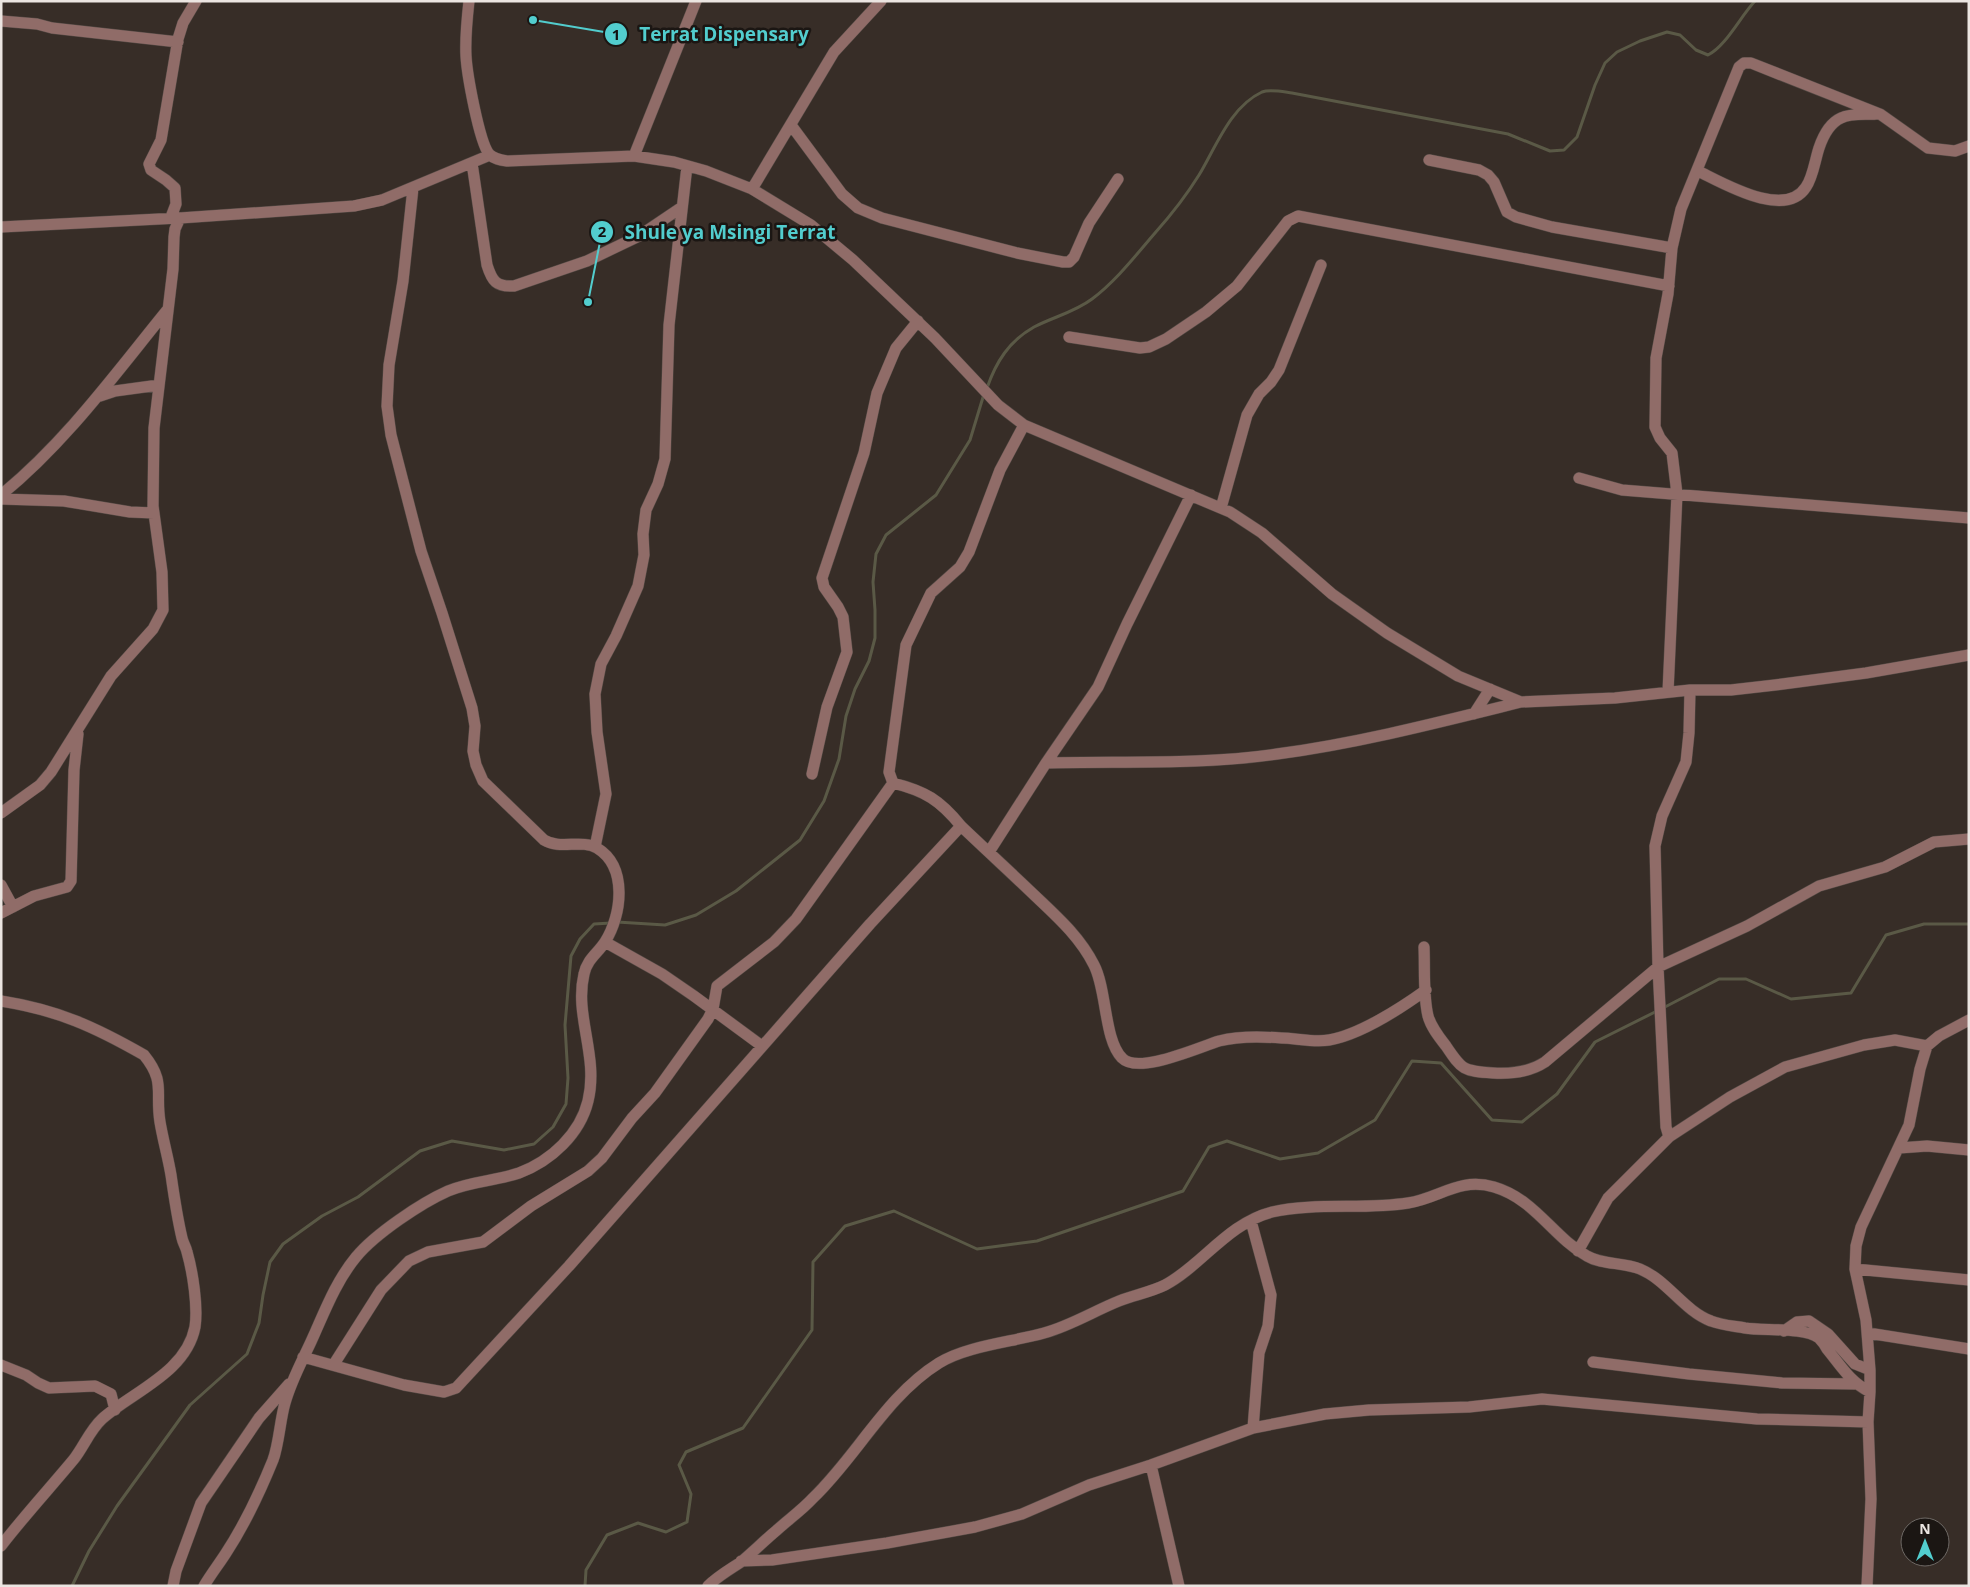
<svg xmlns="http://www.w3.org/2000/svg" width="1970" height="1587" viewBox="0 0 1970 1587" font-family="'Open Sans',sans-serif">
<rect width="100%" height="100%" fill="#372d27"/>
<g fill="none" stroke-linecap="round" stroke-linejoin="round">
<path stroke="#5a5946" stroke-width="3" d="M 987,388 C 996,362 1009,341 1034,327 C 1053,317 1075,312 1092,299 C 1116,281 1136,255 1155,233 C 1171,215 1186,196 1199,175 C 1216,147 1230,107 1262,92 C 1270,89 1284,92 1292,93 L 1508,134 L 1550,151 L 1564,150 L 1577,137 L 1595,85 L 1605,63 L 1617,52 L 1640,41 L 1667,32 L 1680,35 L 1696,50 L 1708,55 C 1726,46 1740,17 1755,1
M 617,922 L 665,925 L 696,915 L 736,891 L 800,840 L 824,801 L 839,759 L 846,716 L 855,689 L 869,661 L 875,638 L 875,610 L 873,582 L 876,554 L 886,535 L 936,495 L 970,440 L 984,394
M 1663,1008 L 1719,979 L 1746,979 L 1791,999 L 1851,993 L 1886,935 L 1924,924 L 1969,924
M 72,1586 L 89,1551 L 117,1506 L 190,1405 L 247,1354 L 259,1323 L 263,1295 L 270,1262 L 283,1244 L 322,1216 L 358,1197 L 420,1151 L 452,1141 L 504,1150 L 534,1144 L 553,1127 L 566,1104 L 568,1078 L 565,1025 L 571,956 L 580,939 L 594,924 L 611,923
M 585,1586 L 586,1570 L 607,1535 L 638,1523 L 666,1532 L 687,1522 L 691,1494 L 679,1465 L 686,1452 L 743,1428 L 812,1330 L 813,1262 L 845,1226 L 894,1211 L 977,1249 L 1037,1241 L 1183,1191 L 1209,1147 L 1227,1141 L 1280,1159 L 1318,1153 L 1375,1120 L 1412,1061 L 1441,1063 L 1492,1120 L 1522,1122 L 1557,1094 L 1595,1042 L 1657,1011"/>
<g stroke="#544a45" stroke-width="12">
<path id="minor" d="M 469,1 C 467,19 465,38 466,56 C 467,74 479,141 489,154 C 494,159 500,160 507,161 L 634,156 L 674,162 L 706,171 L 752,189 L 811,225 L 853,260 L 935,338 L 998,405 L 1024,425 L 1230,512 L 1262,533 L 1332,594 L 1387,633 L 1458,676 L 1521,702 L 1615,698 L 1690,690 L 1731,690 L 1775,685 L 1866,673 L 1969,655
M 1,21 L 37,24 L 52,28 L 178,42
M 791,125 L 842,194 L 858,208 L 882,218 L 1017,253 L 1063,262 L 1069,262 L 1074,257 L 1089,223 L 1118,179
M 634,156 L 696,1
M 1429,160 L 1479,170 L 1488,175 L 1494,182 L 1507,212 L 1516,217 L 1552,227 L 1672,248
M 472,163 L 487,265 C 492,281 496,287 514,286 L 587,261 L 639,236 L 682,207
M 1698,171 C 1723,183 1785,220 1806,187 C 1813,177 1815,160 1819,148 C 1823,136 1830,123 1841,118 C 1851,113 1865,115 1876,114
M 752,189 L 834,52 L 881,1
M 171,217 L 176,204 L 175,188 L 166,180 L 151,170 L 149,164 L 161,140 L 178,39 L 183,23 L 196,1
M 1,227 L 179,218
M 1069,337 L 1140,348 L 1149,347 L 1166,339 L 1206,312 L 1237,286 L 1288,221 L 1298,216 L 1669,286
M 100,396 L 115,391 L 159,385
M 1024,425 L 1000,470 L 969,552 L 960,567 L 931,593 L 906,645 L 889,772 L 893,783 C 925,791 940,800 961,826 C 984,848 1007,869 1030,891 C 1054,914 1079,935 1094,965 C 1107,990 1104,1040 1122,1058 C 1138,1075 1199,1047 1219,1041 C 1243,1035 1270,1037 1295,1039 C 1305,1040 1318,1042 1329,1040 C 1359,1035 1401,1008 1426,990
M 1579,478 L 1622,490 L 1969,518
M 1,495 C 66,442 115,374 168,309
M 1,499 L 64,501 L 130,512 L 154,513
M 1221,508 L 1247,415 L 1259,394 L 1271,382 L 1279,370 L 1321,265
M 1668,692 L 1677,494 L 1672,453 L 1660,438 L 1655,427 L 1656,358 L 1668,294 L 1672,248 L 1681,209 L 1739,67 L 1744,63 L 1751,63 L 1880,114 L 1928,148 L 1955,151 L 1969,146
M 1474,714 L 1490,689
M 1046,763 C 1122,761 1202,765 1277,754 C 1359,743 1440,722 1521,702
M 812,774 L 827,707 L 847,652 L 843,617 L 838,607 L 824,587 L 822,578 L 864,453 L 877,393 L 896,348 L 918,321
M 1,813 L 40,785 L 51,772 L 111,676 L 153,629 L 163,610 L 162,572 L 153,506 L 154,428 L 173,269 L 174,237 L 175,229 L 180,218 L 354,206 L 382,200 L 490,155
M 595,847 L 606,794 L 597,732 L 595,694 L 601,664 L 616,636 L 638,586 L 644,555 L 643,534 L 646,510 L 658,484 L 665,459 L 669,325 L 687,166
M 989,852 L 1046,763 L 1098,687 L 1127,624 L 1191,495
M 1,885 L 13,907
M 1,913 L 34,896 L 67,887 L 71,881 L 74,770 L 78,734
M 605,942 L 662,974 L 694,996 L 762,1046
M 1424,947 C 1425,969 1423,995 1428,1016 C 1431,1027 1439,1037 1446,1046 C 1462,1070 1463,1071 1493,1073 C 1510,1074 1530,1072 1545,1062 L 1658,967 L 1747,926 L 1819,886 L 1885,867 L 1934,842 L 1969,839
M 1,1001 C 58,1010 95,1027 144,1055 C 166,1082 155,1092 160,1122 C 163,1140 168,1157 171,1175 C 174,1196 177,1217 182,1238 C 183,1243 186,1247 187,1252 C 193,1273 198,1307 195,1327 C 186,1373 132,1392 102,1419 C 90,1430 84,1446 74,1459 C 50,1488 24,1516 1,1546
M 1669,1137 L 1666,1127 L 1658,967 L 1655,846 L 1662,816 L 1686,762 L 1689,733 L 1690,690
M 1899,1148 L 1927,1146 L 1969,1150
M 1251,1221 L 1271,1295 L 1268,1326 L 1259,1353 L 1253,1428
M 1578,1251 L 1608,1198 L 1669,1137 L 1730,1097 L 1785,1067 L 1864,1045 L 1895,1040 L 1927,1046
M 1855,1269 L 1969,1280
M 1784,1331 L 1797,1322 L 1809,1321 L 1828,1334 L 1855,1364 L 1870,1370
M 1868,1333 L 1969,1349
M 303,1357 L 404,1385 L 444,1392 L 456,1388 L 569,1266 L 870,924 L 961,826
M 1593,1362 L 1689,1374 L 1782,1383 L 1856,1384
M 334,1364 L 381,1290 L 409,1261 L 428,1252 L 483,1242 L 531,1206 L 588,1171 L 602,1158 L 632,1118 L 655,1093 L 708,1019 L 713,1009 L 717,986 L 774,942 L 796,919 L 893,783
M 1,1365 L 26,1375 L 38,1383 L 49,1388 L 95,1386 L 111,1394 L 115,1410
M 1151,1465 L 1179,1586
M 741,1561 L 772,1560 L 887,1543 L 975,1527 L 1022,1514 L 1089,1485 L 1151,1465 L 1253,1428 L 1325,1414 L 1369,1410 L 1469,1407 L 1542,1399 L 1757,1419 L 1868,1422
M 173,1586 L 176,1571 L 201,1503 L 259,1418 L 289,1384
M 204,1586 C 211,1574 219,1564 226,1553 C 245,1524 260,1492 273,1460 C 279,1444 280,1420 285,1403 C 292,1378 304,1358 314,1335 C 326,1308 337,1280 356,1257 C 375,1234 421,1203 448,1191 C 471,1181 496,1181 519,1173 C 551,1161 580,1134 588,1101 C 599,1056 574,1016 584,974 C 587,959 598,953 605,942 C 622,915 628,867 597,848 C 581,839 560,850 544,840 L 483,781 L 476,765 L 473,751 L 475,726 L 472,708 L 442,613 L 421,551 L 391,435 L 387,406 L 389,365 L 403,281 L 413,188
M 708,1586 C 718,1576 729,1570 741,1562 C 753,1552 765,1540 777,1530 C 789,1519 802,1510 813,1498 C 857,1456 886,1396 939,1363 C 966,1346 1012,1342 1044,1333 C 1070,1326 1094,1311 1119,1301 C 1134,1295 1151,1292 1165,1285 C 1201,1266 1228,1223 1272,1212 C 1315,1202 1365,1210 1408,1203 C 1440,1198 1459,1177 1494,1187 C 1535,1199 1553,1237 1587,1256 C 1602,1265 1623,1262 1640,1269 C 1667,1280 1684,1311 1711,1321 C 1721,1325 1734,1326 1745,1328 C 1764,1331 1804,1327 1819,1338 C 1822,1341 1825,1345 1827,1349 C 1841,1366 1850,1382 1870,1392
M 1867,1586 L 1871,1499 L 1868,1422 L 1870,1392 L 1870,1370 L 1866,1320 L 1855,1269 L 1856,1246 L 1861,1227 L 1909,1125 L 1920,1069 L 1927,1046 L 1939,1036 L 1969,1020"/>
</g>
<use href="#minor" stroke="#906c68" stroke-width="11"/>
</g>
<path fill="none" stroke="#52cdce" stroke-width="2" d="M533 20L616 34M588 302L602 232"/>
<g fill="#52cdce" stroke="#1b1613" stroke-width="2">
<circle cx="533" cy="20" r="5"/>
<circle cx="588" cy="302" r="5"/>
<circle cx="616" cy="34" r="12"/>
<circle cx="602" cy="232" r="12"/>
</g>
<g font-size="15" text-anchor="middle" font-weight="bold" fill="#111">
<text x="616" y="40">1</text>
<text x="602" y="237">2</text>
</g>
<g font-size="19" text-anchor="middle" font-weight="bold" fill="#52cdce" stroke="#1b1613" stroke-width="5" stroke-linejoin="round" paint-order="stroke">
<text x="724" y="41">Terrat Dispensary</text>
<text x="730" y="239">Shule ya Msingi Terrat</text>
</g>
<rect width="1970" height="1587" fill="none" stroke="#ebe5e1" stroke-width="5"/>
<g transform="translate(1925 1542)"><circle r="24" fill="#1b1613" stroke="#6e6965"/>
<path d="M0-4L9 19L0 12L-9 19Z" fill="#52cdce"/>
<text y="-8" font-size="14" font-weight="bold" text-anchor="middle" fill="#ebe5e1">N</text>
</g>
</svg>
